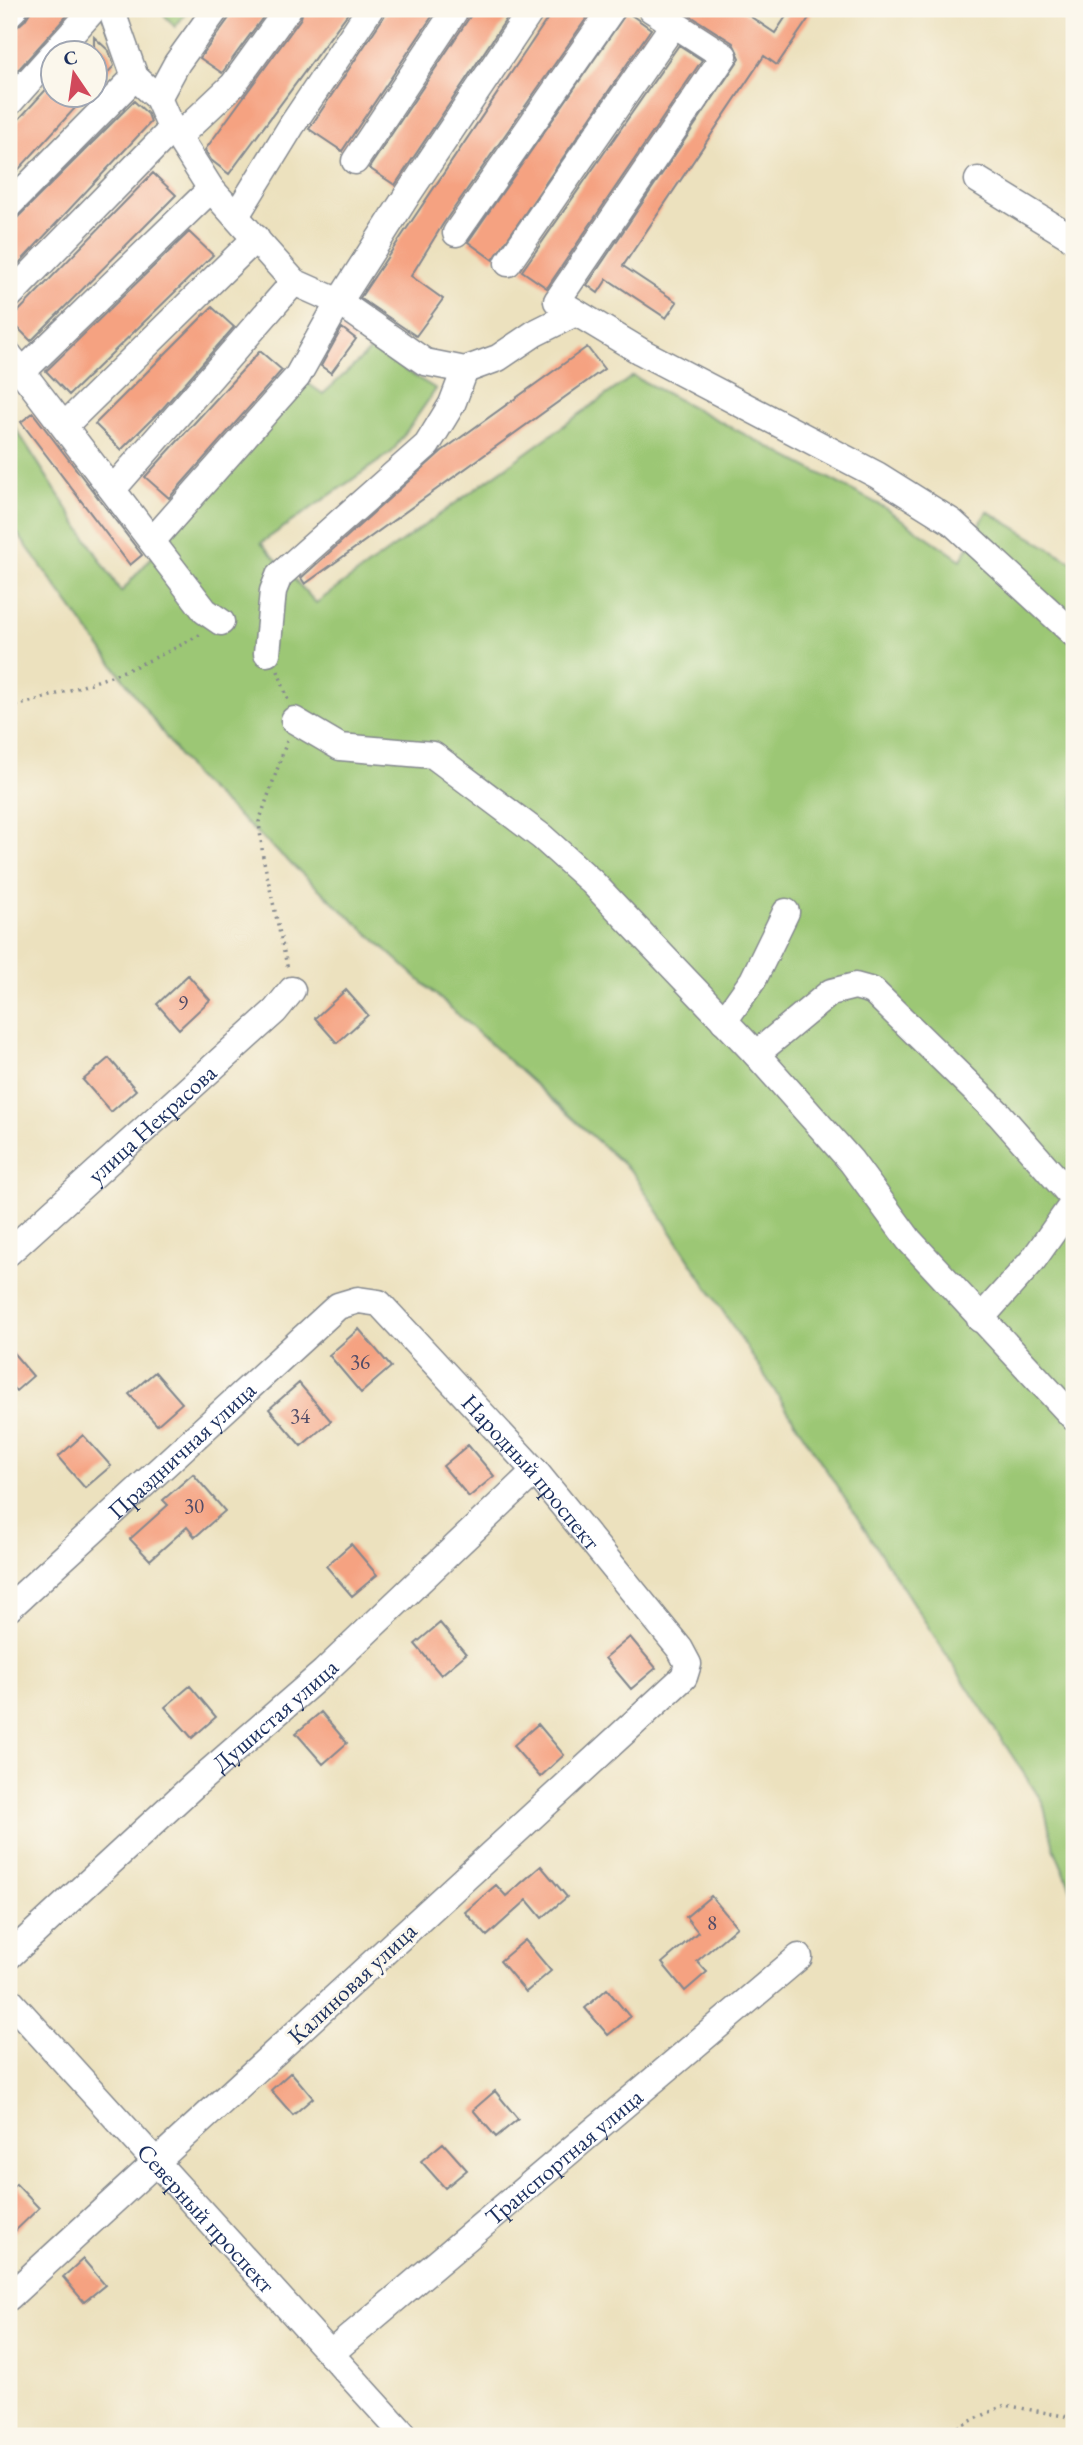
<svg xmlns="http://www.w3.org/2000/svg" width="1083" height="2445" viewBox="0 0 1083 2445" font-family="'EB Garamond',serif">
<rect width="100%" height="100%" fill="#fbf7ec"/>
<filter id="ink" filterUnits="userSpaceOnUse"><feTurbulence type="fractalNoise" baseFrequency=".0143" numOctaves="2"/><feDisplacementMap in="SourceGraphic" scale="14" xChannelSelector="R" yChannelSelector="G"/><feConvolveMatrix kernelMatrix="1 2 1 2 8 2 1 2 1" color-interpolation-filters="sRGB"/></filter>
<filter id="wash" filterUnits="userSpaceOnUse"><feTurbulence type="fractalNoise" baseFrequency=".00686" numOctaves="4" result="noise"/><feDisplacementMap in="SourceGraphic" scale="28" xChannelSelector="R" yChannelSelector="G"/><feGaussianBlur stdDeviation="1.57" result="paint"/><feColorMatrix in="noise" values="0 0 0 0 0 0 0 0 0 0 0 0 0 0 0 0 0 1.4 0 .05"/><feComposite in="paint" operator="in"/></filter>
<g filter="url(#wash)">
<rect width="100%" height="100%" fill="#ece1be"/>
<path fill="#9cc774" stroke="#5c7b69" stroke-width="2" d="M 159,9 L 189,9 L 175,27 Z
M 371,350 L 436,389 L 392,452 L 261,543 L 316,603 L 633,376 L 882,506 L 961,560 L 987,511 L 1074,563 L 1074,1896 L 1054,1848 L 1043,1803 L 633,1173 L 195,777 L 9,522 L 9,418 L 121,592 L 306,382 L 323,394 Z"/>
<g id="blocks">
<path fill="#f5a281" d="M 32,9 L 73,9 L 9,80 L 9,34 L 25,20 Z
M 231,9 L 269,9 L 222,73 L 200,58 L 229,18 Z
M 303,9 L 351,9 L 229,174 L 211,160 L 205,150 L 301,18 Z
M 389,9 L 437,9 L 342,151 L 309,129 Z
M 475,9 L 513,9 L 395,185 L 369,168 Z
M 554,9 L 593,9 L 443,224 L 411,276 L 443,299 L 416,336 L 360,298 Z
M 680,9 L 739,9 L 775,33 L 791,9 L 815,9 L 777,65 L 764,56 L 623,266 L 677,302 L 666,318 L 607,279 L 598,293 L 587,285 L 740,58 L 733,43 Z
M 627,12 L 651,29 L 493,260 L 468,242 Z
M 94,37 L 109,51 L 114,66 L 94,87 Z
M 679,45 L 702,60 L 547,288 L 522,271 Z
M 52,83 L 52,94 L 88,94 L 9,180 L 9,130 Z
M 134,101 L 148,114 L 151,122 L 9,274 L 9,226 Z
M 153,173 L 176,195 L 31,341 L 10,320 Z
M 189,232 L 213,255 L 69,395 L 46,371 Z
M 212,307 L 234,327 L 163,408 L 121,450 L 95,424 Z
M 342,328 L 356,339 L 331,373 L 321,366 Z
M 587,347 L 604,369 L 305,584 L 301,578 L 442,451 Z
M 260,351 L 282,370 L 169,498 L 145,477 Z
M 33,413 L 142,555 L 130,565 L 21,422 Z
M 188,975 L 210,1000 L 179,1029 L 157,1004 Z
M 346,990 L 368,1015 L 337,1043 L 315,1018 Z
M 109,1058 L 136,1090 L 111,1112 L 83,1080 Z
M 359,1329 L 391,1367 L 361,1393 L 329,1355 Z
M 9,1348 L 33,1376 L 16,1391 L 9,1384 Z
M 155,1372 L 182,1403 L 157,1425 L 129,1394 Z
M 299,1383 L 331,1421 L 301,1446 L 269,1409 Z
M 83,1435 L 111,1466 L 85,1488 L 58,1457 Z
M 468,1445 L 494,1476 L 469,1497 L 443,1466 Z
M 193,1474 L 225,1511 L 195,1537 L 187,1527 L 150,1560 L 130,1539 L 168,1505 L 163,1500 Z
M 351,1544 L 377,1575 L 352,1596 L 326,1566 Z
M 440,1623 L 466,1654 L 441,1675 L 415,1644 Z
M 630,1637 L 656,1668 L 631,1689 L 605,1658 Z
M 190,1686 L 216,1717 L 192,1738 L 165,1707 Z
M 321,1712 L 347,1743 L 323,1764 L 296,1733 Z
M 538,1724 L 564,1755 L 540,1777 L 513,1746 Z
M 541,1866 L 567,1897 L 542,1918 L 527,1900 L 487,1936 L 465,1912 L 496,1885 L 506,1896 Z
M 711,1896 L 737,1927 L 697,1961 L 707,1972 L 685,1991 L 662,1963 L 698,1932 L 686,1917 Z
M 525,1940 L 551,1971 L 526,1992 L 500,1961 Z
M 607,1989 L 630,2017 L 608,2035 L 585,2008 Z
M 291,2072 L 313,2098 L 293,2115 L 271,2090 Z
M 495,2091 L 518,2119 L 496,2137 L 473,2110 Z
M 443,2143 L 467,2170 L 445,2188 L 421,2161 Z
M 16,2184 L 39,2208 L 9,2237 L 9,2191 Z
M 83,2259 L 105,2285 L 84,2302 L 63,2277 Z"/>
</g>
</g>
<g filter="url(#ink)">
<use href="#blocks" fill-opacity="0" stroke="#84888e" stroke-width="2"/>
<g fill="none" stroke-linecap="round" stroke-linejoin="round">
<g stroke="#84888e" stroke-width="29">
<g id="minor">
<path d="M 111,9 L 135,77 L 158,98 L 168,121 L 211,189 L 294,282 L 339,302 L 425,362 L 465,370 L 498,358 L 535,333 L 575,313"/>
<path d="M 651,9 L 724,56 L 557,301 L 640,351 L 877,475 L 952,522 L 1074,634"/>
<path d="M 9,14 L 14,9"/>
<path d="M 55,52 L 94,9"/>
<path d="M 158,98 L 177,63 L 216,9"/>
<path d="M 9,103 L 52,55"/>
<path d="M 179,136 L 233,85 L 288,9"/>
<path d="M 355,161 L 456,9"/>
<path d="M 978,180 L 1074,239"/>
<path d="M 9,205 L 135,77"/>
<path d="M 236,216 L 292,125 L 370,9"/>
<path d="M 456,233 L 612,9"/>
<path d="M 508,263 L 674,24"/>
<path d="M 9,296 L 173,128"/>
<path d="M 9,355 L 205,611 L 221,622"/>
<path d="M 21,373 L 211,189"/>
<path d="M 64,426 L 256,238"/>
<path d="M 113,489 L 294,282"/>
<path d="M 152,541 L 297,377 L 339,302 L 408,194 L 532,9"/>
<path d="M 267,653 L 273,591 L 279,576 L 427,445 L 452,404 L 465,370"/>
<path d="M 294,720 L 340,747 L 433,755 L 542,837 L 592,882 L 756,1054 L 851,1161 L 909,1240 L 1074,1418"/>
<path d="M 724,1021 L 753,980 L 786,912"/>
<path d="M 756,1054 L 831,992 L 855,986 L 873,991 L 999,1114 L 1074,1199"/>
<path id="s1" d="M 9,1252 L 275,1011 L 292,990"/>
<path d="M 980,1319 L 1033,1260 L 1074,1202"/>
<path id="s2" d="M 9,1608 L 338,1306 L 358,1300 L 379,1303 L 535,1471 L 680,1649 L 688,1664 L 684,1677 L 9,2297"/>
<path id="s3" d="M 9,1956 L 194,1785 L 324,1672 L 535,1471"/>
<path id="s4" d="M 9,2000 L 405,2436"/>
<path id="s5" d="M 330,2354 L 799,1957"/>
</g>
</g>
<path stroke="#84888e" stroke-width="3.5" stroke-dasharray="2 5" stroke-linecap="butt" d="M 278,671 L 288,700
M 9,708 C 80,688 136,671 201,634
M 287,741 L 259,822 L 263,857 L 288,970
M 939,2436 L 1005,2405 L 1074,2418"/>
<use href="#minor" stroke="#fff" stroke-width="26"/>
</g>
</g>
<g text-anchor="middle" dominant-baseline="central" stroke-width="6" stroke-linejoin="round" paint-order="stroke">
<g font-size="21" fill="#524c67">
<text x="183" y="1002">9</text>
<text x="360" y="1361">36</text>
<text x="300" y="1415">34</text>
<text x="194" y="1505">30</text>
<text x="712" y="1922">8</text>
</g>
<g font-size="24" fill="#1b2f5e" stroke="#fbf7ec">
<text stroke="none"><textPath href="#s1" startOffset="192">улица Некрасова</textPath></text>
<text stroke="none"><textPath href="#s2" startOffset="234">Праздничная улица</textPath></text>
<text stroke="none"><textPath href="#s2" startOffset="716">Народный проспект</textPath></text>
<text stroke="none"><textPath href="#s3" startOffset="359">Душистая улица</textPath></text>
<text transform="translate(352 1983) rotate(-43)">Калиновая улица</text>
<text stroke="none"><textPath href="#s5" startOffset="306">Транспортная улица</textPath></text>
<text stroke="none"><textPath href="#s4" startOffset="294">Северный проспект</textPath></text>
</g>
</g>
<rect width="1083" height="2445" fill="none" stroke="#fbf7ec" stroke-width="35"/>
<g transform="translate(74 74) rotate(347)"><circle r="33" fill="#fbf7ec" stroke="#a1a7b3" stroke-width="2"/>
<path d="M0-5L12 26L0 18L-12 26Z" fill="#d1495b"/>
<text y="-10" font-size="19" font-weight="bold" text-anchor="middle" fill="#1b2f5e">С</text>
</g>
</svg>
